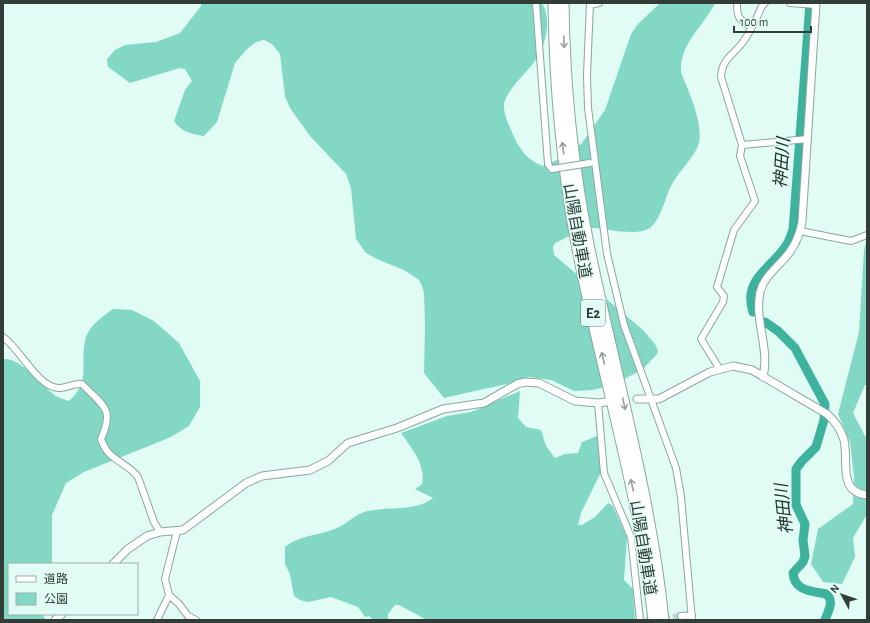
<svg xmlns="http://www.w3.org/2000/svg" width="870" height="623" viewBox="0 0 870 623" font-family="'Alegreya Sans','Noto Sans JP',sans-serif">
<rect width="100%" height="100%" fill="#e0fcf5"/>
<path fill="#82d8c5" d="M 201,3 L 542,3 C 553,21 545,51 531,66 C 523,76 507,90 504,104 C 503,115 511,129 515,139 C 521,151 529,161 543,166 L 562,158 L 582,143 L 605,110 L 631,34 L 637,25 L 660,3 L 715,3 C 705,24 682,42 681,67 C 680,73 685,81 687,87 C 693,101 704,131 698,146 C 692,160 679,171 672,184 C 666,195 661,219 651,227 C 639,237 608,229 594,228 C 581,227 567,238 555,243 L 553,247 L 554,255 L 643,330 L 655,344 L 658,350 L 657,354 L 642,370 L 610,386 L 592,390 L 574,391 L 551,380 L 529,377 L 511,383 L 444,398 L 424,373 L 425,326 L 424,293 L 422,286 L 419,280 L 404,270 L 379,260 L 366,253 L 356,239 L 351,188 L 346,174 L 310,136 L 290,108 L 285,96 L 280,54 L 272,44 L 264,40 L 256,42 L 247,49 L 235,63 L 217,122 L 204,136 C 191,134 181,132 174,121 L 185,90 L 192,81 L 185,69 L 180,68 L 130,83 L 108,67 L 107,59 L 115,50 L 125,45 L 156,42 L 180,33 L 201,6 Z
M 867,238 L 867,385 L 865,385 L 853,413 L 867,440 L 866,516 L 853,538 L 855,557 L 842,584 L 823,582 L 811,564 L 818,529 L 853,504 L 854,477 L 850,442 L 838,414 L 859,332 L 864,250 Z
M 113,309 L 132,310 L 154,321 L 179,343 L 200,381 L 200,407 L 189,426 L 171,437 L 84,472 L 66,483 L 52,515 L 52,564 L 9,564 L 9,614 L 42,614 L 46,620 L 3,620 L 3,359 C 22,358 39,383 52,393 C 56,397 63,399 69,401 C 91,381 80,365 85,341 C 88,326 102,317 113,309 Z
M 520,391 L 518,418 L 526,427 L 541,430 L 546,446 L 555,458 L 565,454 L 578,453 L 582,442 L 597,436 L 601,472 L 581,513 L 578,525 L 582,525 L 595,517 L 608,503 L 612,505 L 627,537 L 624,580 L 633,589 L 635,619 L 427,620 L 399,605 L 395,605 L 388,614 L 388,620 L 374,620 L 369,616 L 365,617 L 358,607 L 331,597 L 308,602 L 300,600 L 294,596 L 290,574 L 285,564 L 285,547 C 301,534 321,536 339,527 C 349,522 357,513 368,511 C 389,506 416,512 433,498 L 415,489 L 422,484 C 426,464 411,448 401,433 L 447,416 L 471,412 Z"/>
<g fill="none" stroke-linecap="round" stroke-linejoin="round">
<path stroke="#3db29c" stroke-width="9" d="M 753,312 C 742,278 773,268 787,244 C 790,240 791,234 793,230 L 810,3
M 765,322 L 778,331 L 795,348 L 825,404 L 824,420 L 816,447 L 802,461 L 796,469 L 796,505 L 805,524 L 803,540 L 805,556 L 803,562 L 793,573 C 794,591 812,591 826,594 C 835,601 828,611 825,620"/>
<path stroke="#bdd6d0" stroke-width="6" stroke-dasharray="6 3" stroke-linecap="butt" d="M 646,620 L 681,616"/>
<g stroke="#8ba69f" stroke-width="8">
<path id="minor" d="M 536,3 L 548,164 L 552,169
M 590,3 L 587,75 L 588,108 L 607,254 L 624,325 L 676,468 L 681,497 L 692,620
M 737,3 C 737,19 739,19 752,27
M 790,3 L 816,5
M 590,5 L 599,3
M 742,145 L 808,139
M 800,231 L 851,241 L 867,235
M 3,337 C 20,349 38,387 58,388 C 66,389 72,383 82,384 C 103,406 115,408 101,439 C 108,461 126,461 138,477 L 154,522 L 160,532
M 719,368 L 701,339 L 723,302 L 724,296 L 717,287 L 734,230 L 755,201 L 740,156 L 742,145 L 721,77 C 722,57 735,55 745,39 C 752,29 757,17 762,6 L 765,3
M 598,403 L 604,473 L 631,537 L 640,620
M 177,531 L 165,579 L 169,595 L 179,604 L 188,616 L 196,620
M 681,616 L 692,615
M 157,620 L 169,595"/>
</g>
<g stroke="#8ba69f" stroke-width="9">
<path id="tertiary" d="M 763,377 C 770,348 754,320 760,292 C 764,276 779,266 789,253 C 795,245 800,233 802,222 L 816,3
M 637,399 L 659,399 L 710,372 L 733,366 L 752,370 L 827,414 C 835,421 841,430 844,440 C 849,460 837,492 867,495
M 113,564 L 128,549 L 147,536 L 160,532 L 183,530 L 246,483 L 262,476 L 310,470 L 328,461 L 348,443 L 397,428 L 443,409 L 484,403 L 517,384 L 525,382 L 539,383 L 575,401 L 598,403 L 606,402
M 55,620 L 62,614"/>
</g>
<g stroke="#8ba69f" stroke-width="13">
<path id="motorway" d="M 554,3 C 555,84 562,164 577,244 C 601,370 640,492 654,620
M 563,3 C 564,83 572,165 588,244 C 613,369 650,492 663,620"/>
</g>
<use href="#minor" stroke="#fff" stroke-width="6"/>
<use href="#tertiary" stroke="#fff" stroke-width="7"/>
<use href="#motorway" stroke="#fff" stroke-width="11"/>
<g stroke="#8ba69f" stroke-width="8" stroke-linecap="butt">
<path id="minor-bridge" d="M 552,169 L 590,163"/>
</g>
<use href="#minor-bridge" stroke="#fff" stroke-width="6"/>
</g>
<defs><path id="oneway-shaft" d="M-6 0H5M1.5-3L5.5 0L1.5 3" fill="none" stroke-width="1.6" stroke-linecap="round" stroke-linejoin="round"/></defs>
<g stroke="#989e9c">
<use href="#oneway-shaft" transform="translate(564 42) rotate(87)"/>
<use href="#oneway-shaft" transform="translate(563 148) rotate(-97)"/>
<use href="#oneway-shaft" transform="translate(603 358) rotate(-103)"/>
<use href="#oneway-shaft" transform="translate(624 404) rotate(77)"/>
<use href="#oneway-shaft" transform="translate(632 485) rotate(-102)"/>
</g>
<g text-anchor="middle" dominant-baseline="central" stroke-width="3" stroke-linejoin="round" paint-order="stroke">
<rect fill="#e0fcf5" stroke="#667672" stroke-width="1" x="581" y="300" width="24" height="26" rx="3"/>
<g font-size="15" font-weight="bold" fill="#323d3a">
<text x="593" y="313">E2</text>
</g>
<g font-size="16" fill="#323d3a" stroke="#e0fcf5">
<text transform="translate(577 231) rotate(80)">山陽自動車道</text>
<text transform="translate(643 548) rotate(81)">山陽自動車道</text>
</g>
<g font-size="17" font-style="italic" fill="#1b2f2a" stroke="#e0fcf5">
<text transform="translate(782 163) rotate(-86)">神田川</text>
<text transform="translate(784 509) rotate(-96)">神田川</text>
</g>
</g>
<rect width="870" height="623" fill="none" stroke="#323d3a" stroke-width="8"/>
<rect x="8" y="563" width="130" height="52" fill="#e0fcf5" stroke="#9ab0aa"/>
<rect x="16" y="576" width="20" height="6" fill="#ffffff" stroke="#9ab0aa"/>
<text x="44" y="583" font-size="12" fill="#323d3a">道路</text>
<rect x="16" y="593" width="20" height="12" fill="#82d8c5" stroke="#9ab0aa"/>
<text x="44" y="603" font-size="12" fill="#323d3a">公園</text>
<g transform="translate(842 595) rotate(310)" stroke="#e0fcf5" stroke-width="3" paint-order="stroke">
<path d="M0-3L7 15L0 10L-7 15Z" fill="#323d3a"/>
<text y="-6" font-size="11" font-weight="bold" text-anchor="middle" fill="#323d3a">N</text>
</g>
<path d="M734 26v6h77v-6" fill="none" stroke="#323d3a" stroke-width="2"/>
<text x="740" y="26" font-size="12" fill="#323d3a" stroke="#e0fcf5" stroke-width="3" paint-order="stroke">100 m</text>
</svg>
